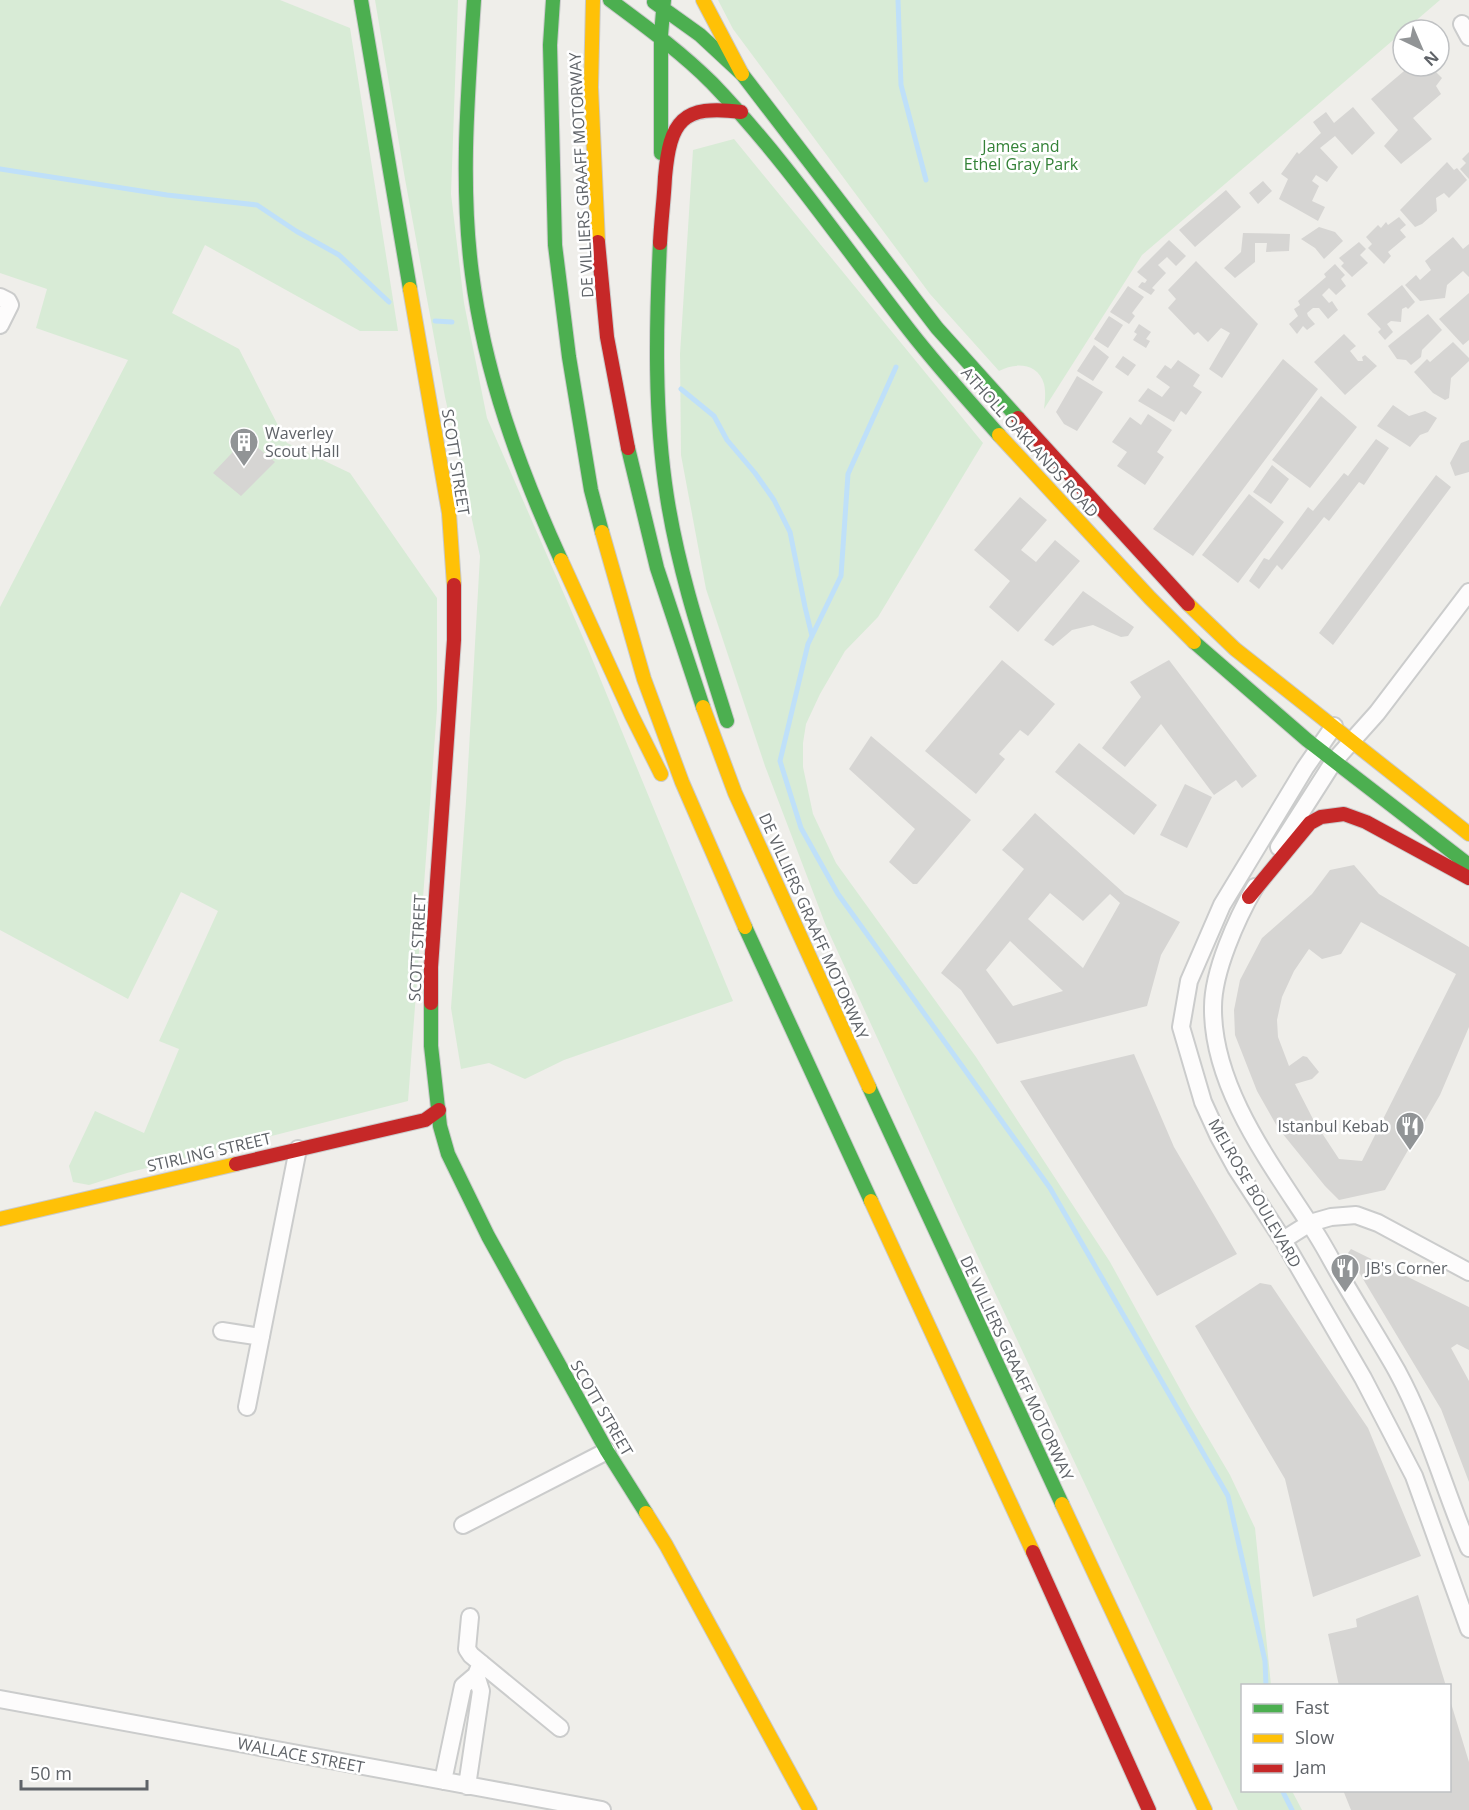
<svg xmlns="http://www.w3.org/2000/svg" width="1469" height="1810" viewBox="0 0 1469 1810" font-family="'Open Sans',sans-serif">
<rect width="100%" height="100%" fill="#efeeea"/>
<path fill="#d8ebd6" d="M 0,0 L 280,0 L 350,28 L 398,331 L 360,331 L 205,245 L 172,313 L 239,349 L 287,443 L 350,473 L 437,598 L 437,709 L 408,1101 L 127,1173 L 89,1185 L 73,1182 L 69,1166 L 95,1111 L 144,1133 L 179,1049 L 159,1041 L 218,911 L 181,892 L 128,999 L 0,930 L 0,607 L 128,360 L 36,328 L 47,289 L 0,273 Z
M 375,0 L 458,0 L 451,194 L 464,303 L 487,418 L 588,649 L 733,1001 L 564,1060 L 525,1079 L 489,1063 L 461,1069 L 451,1008 L 466,802 L 480,556 L 445,397 L 405,179 Z
M 718,0 L 1440,0 L 1142,255 L 1044,409 C 1045,401 1046,392 1044,384 C 1038,363 1015,362 999,371 L 930,294 L 733,29 Z
M 734,139 L 983,443 L 878,617 L 845,651 L 820,694 L 806,724 L 803,743 L 803,767 L 813,814 L 836,863 L 976,1057 L 1110,1262 L 1190,1407 L 1230,1475 L 1255,1528 L 1271,1685 L 1242,1686 L 1242,1790 L 1292,1791 L 1302,1810 L 1238,1810 L 957,1212 L 826,926 L 765,766 L 706,589 L 681,455 L 680,354 L 693,150 Z"/>
<g fill="none" stroke-linecap="round" stroke-linejoin="round">
<path stroke="#bfe0f9" stroke-width="5" d="M 898,0 L 901,85 L 926,180
M 0,169 L 167,195 L 257,205 L 296,231 L 339,255 L 389,302
M 435,321 L 452,322
M 896,367 L 848,474 L 841,576 L 808,644 L 780,761 L 801,828 L 838,894 L 1050,1188 L 1228,1496 L 1265,1661 L 1266,1686
M 681,389 L 714,416 L 727,440 L 755,473 L 774,500 L 790,532 L 805,607 L 812,636
M 1282,1790 L 1292,1810"/>
</g>
<path fill="#d6d5d3" fill-rule="evenodd" d="M 1410,66 L 1430,66 L 1442,78 L 1436,86 L 1441,94 L 1413,118 L 1432,139 L 1401,164 L 1384,146 L 1398,130 L 1371,99 Z
M 1353,107 L 1375,133 L 1352,155 L 1335,136 L 1320,148 L 1338,167 L 1327,182 L 1316,175 L 1312,181 L 1319,186 L 1312,201 L 1325,207 L 1318,221 L 1279,199 L 1288,179 L 1281,174 L 1297,152 L 1299,154 L 1321,133 L 1313,122 L 1326,112 L 1334,123 Z
M 1469,152 L 1469,179 L 1460,169 L 1466,163 L 1462,159 Z
M 1447,162 L 1454,170 L 1457,168 L 1467,180 L 1449,198 L 1444,193 L 1436,198 L 1437,211 L 1422,224 L 1415,227 L 1400,210 Z
M 1263,181 L 1272,191 L 1258,204 L 1249,193 Z
M 1226,190 L 1241,207 L 1195,247 L 1179,230 Z
M 1399,217 L 1406,225 L 1400,230 L 1406,237 L 1388,252 L 1391,256 L 1384,264 L 1368,248 L 1372,244 L 1366,237 L 1378,225 L 1381,228 L 1386,222 L 1388,225 Z
M 1319,227 L 1335,232 L 1343,241 L 1324,259 L 1315,248 L 1301,239 Z
M 1243,233 L 1290,234 L 1289,251 L 1266,252 L 1267,243 L 1255,243 L 1255,262 L 1235,278 L 1224,268 L 1241,252 Z
M 1453,237 L 1463,249 L 1469,244 L 1469,277 L 1463,271 L 1447,285 L 1445,298 L 1420,301 L 1405,285 L 1416,275 L 1420,280 L 1431,270 L 1425,261 Z
M 1169,240 L 1186,256 L 1176,266 L 1167,257 L 1158,265 L 1166,273 L 1152,288 L 1155,290 L 1151,295 L 1138,287 L 1142,282 L 1145,283 L 1147,280 L 1137,272 Z
M 1359,242 L 1366,249 L 1360,255 L 1368,263 L 1352,277 L 1341,266 L 1344,263 L 1339,258 Z
M 1196,261 L 1258,324 L 1222,378 L 1209,369 L 1230,333 L 1221,328 L 1208,342 L 1198,332 L 1194,335 L 1168,308 L 1176,299 L 1168,290 Z
M 1335,264 L 1345,275 L 1341,279 L 1346,286 L 1336,295 L 1329,288 L 1322,295 L 1329,303 L 1332,301 L 1338,310 L 1328,319 L 1319,308 L 1313,308 L 1307,313 L 1308,316 L 1315,324 L 1307,330 L 1303,326 L 1297,334 L 1289,324 L 1298,316 L 1294,309 L 1300,305 L 1298,301 L 1326,277 L 1324,274 Z
M 1402,285 L 1415,302 L 1408,309 L 1406,307 L 1402,309 L 1401,322 L 1391,321 L 1387,324 L 1393,332 L 1385,340 L 1378,332 L 1381,329 L 1367,314 Z
M 1128,286 L 1144,297 L 1132,313 L 1135,316 L 1129,324 L 1110,312 Z
M 1469,293 L 1469,340 L 1463,345 L 1439,319 Z
M 1428,314 L 1442,330 L 1422,350 L 1421,357 L 1411,365 L 1406,360 L 1397,359 L 1388,346 Z
M 1109,316 L 1123,325 L 1108,348 L 1094,339 Z
M 1139,324 L 1151,332 L 1146,339 L 1150,341 L 1146,348 L 1133,340 L 1137,334 L 1134,332 Z
M 1344,334 L 1356,346 L 1350,351 L 1358,361 L 1363,361 L 1362,357 L 1365,355 L 1377,366 L 1345,395 L 1314,362 Z
M 1453,342 L 1469,358 L 1469,361 L 1451,378 L 1449,398 L 1445,400 L 1433,393 L 1414,372 L 1427,359 L 1430,362 Z
M 1094,345 L 1109,357 L 1093,381 L 1077,371 Z
M 1123,356 L 1136,365 L 1128,376 L 1115,367 Z
M 1283,359 L 1318,389 L 1193,556 L 1153,529 Z
M 1178,360 L 1200,375 L 1193,386 L 1202,392 L 1186,415 L 1181,411 L 1174,422 L 1138,401 L 1148,388 L 1162,397 L 1170,387 L 1156,377 L 1165,365 L 1171,369 Z
M 1077,376 L 1103,392 L 1077,431 L 1064,424 L 1056,412 Z
M 1321,396 L 1357,427 L 1310,488 L 1272,460 Z
M 1393,405 L 1409,416 L 1425,411 L 1437,418 L 1428,432 L 1420,435 L 1410,447 L 1377,426 Z
M 1148,414 L 1172,430 L 1157,452 L 1164,457 L 1145,485 L 1117,466 L 1127,452 L 1112,442 L 1130,417 L 1141,425 Z
M 246,438 L 275,462 L 241,496 L 213,473 Z
M 1376,439 L 1389,448 L 1364,485 L 1359,482 L 1329,521 L 1324,517 L 1282,570 L 1277,565 L 1259,589 L 1249,581 L 1264,558 L 1269,560 L 1308,507 L 1313,511 L 1344,473 L 1348,476 Z
M 1469,440 L 1469,472 L 1455,476 L 1450,463 L 1461,443 Z
M 1272,465 L 1289,479 L 1271,504 L 1253,492 Z
M 1436,475 L 1451,487 L 1333,645 L 1319,633 Z
M 1249,494 L 1284,522 L 1238,583 L 1202,555 Z
M 1020,497 L 1047,520 L 1021,550 L 1036,562 L 1055,540 L 1080,561 L 1018,632 L 989,607 L 1010,581 L 974,550 Z
M 1083,591 L 1134,627 L 1128,636 L 1121,637 L 1093,625 L 1072,630 L 1053,646 L 1044,640 Z
M 1002,660 L 1055,704 L 1028,736 L 1020,730 L 999,754 L 1005,759 L 976,794 L 925,751 Z
M 1169,660 L 1257,776 L 1242,788 L 1236,780 L 1214,795 L 1161,724 L 1125,767 L 1102,748 L 1141,697 L 1130,682 Z
M 871,736 L 971,820 L 917,884 L 913,884 L 889,862 L 915,829 L 849,769 Z
M 1079,743 L 1157,805 L 1134,835 L 1055,772 Z
M 1185,784 L 1212,797 L 1187,848 L 1160,835 Z
M 1035,813 L 1125,894 L 1180,922 L 1161,955 L 1147,1006 L 997,1044 L 961,990 L 941,973 L 1024,869 L 1002,850 ZM 1050,893 L 1083,921 L 1110,894 L 1120,903 L 1083,968 L 1028,919 ZM 1010,941 L 1063,991 L 1013,1006 L 986,970 Z
M 1354,865 L 1379,894 L 1469,947 L 1469,1027 L 1440,1095 L 1385,1190 L 1339,1200 L 1325,1186 L 1278,1128 L 1257,1091 L 1235,1035 L 1234,1010 L 1240,980 L 1262,938 L 1312,894 L 1330,870 ZM 1361,922 L 1456,974 L 1362,1161 L 1339,1159 L 1314,1121 L 1295,1084 L 1312,1079 L 1319,1072 L 1307,1057 L 1303,1056 L 1289,1066 L 1278,1037 L 1277,1020 L 1282,997 L 1294,971 L 1309,949 L 1322,959 L 1341,954 Z
M 1134,1054 L 1174,1147 L 1237,1254 L 1157,1296 L 1020,1081 Z
M 1351,1249 L 1469,1307 L 1469,1350 L 1457,1344 L 1451,1348 L 1469,1381 L 1469,1482 L 1441,1409 L 1351,1259 L 1348,1253 Z
M 1260,1283 L 1271,1285 L 1368,1428 L 1421,1556 L 1313,1597 L 1285,1479 L 1195,1326 Z
M 1418,1595 L 1446,1686 L 1339,1686 L 1328,1634 L 1357,1627 L 1356,1619 Z
M 1450,1700 L 1469,1762 L 1469,1810 L 1351,1810 L 1343,1790 L 1450,1790 Z"/>
<g fill="none" stroke-linecap="round" stroke-linejoin="round">
<g stroke="#cbcccc" stroke-width="20">
<path id="street" d="M 1462,24 L 1469,37
M 0,297 L 8,301 L 10,305 L 0,325
M 1334,726 L 1305,768 L 1222,905 L 1189,981 L 1181,1027 L 1203,1102 L 1219,1137 L 1236,1168 L 1283,1240 L 1363,1378 L 1414,1476 L 1469,1629
M 1279,847 L 1334,761 L 1377,713 L 1469,592
M 1255,887 C 1237,918 1213,971 1213,1007 C 1212,1085 1268,1160 1309,1223 C 1322,1241 1332,1262 1344,1282 C 1361,1311 1380,1341 1397,1371 C 1428,1428 1444,1489 1469,1548
M 1283,1240 L 1310,1223 L 1331,1217 L 1356,1215 L 1378,1223 L 1469,1272
M 222,1331 L 261,1337
M 247,1407 L 298,1149
M 463,1525 L 607,1451
M 470,1617 L 467,1649 L 471,1655 L 560,1728
M 0,1699 L 602,1810
M 443,1781 L 463,1686 L 476,1675 L 481,1663
M 467,1786 L 481,1691 L 476,1675"/>
</g>
<g stroke="#cacacb" stroke-width="16">
<path id="fast" d="M 361,0 L 410,289
M 474,0 C 468,91 460,183 472,274 C 485,375 519,468 561,560
M 553,0 L 550,45 L 555,245 L 569,357 L 591,490 L 602,532
M 610,0 C 645,26 681,52 712,83 C 786,160 845,248 910,331 C 938,367 969,401 999,435
M 654,2 L 700,35 L 742,74 L 937,328 L 1018,418
M 661,153 L 661,35 L 664,0
M 660,243 C 656,326 654,414 667,497 C 679,574 704,647 727,721
M 628,448 L 657,568 L 703,707
M 1194,642 L 1307,740 L 1469,865
M 745,927 L 871,1201
M 431,1003 L 431,1046 L 440,1126 L 448,1154 L 488,1236 L 607,1451 L 646,1513
M 869,1087 L 1062,1504"/>
</g>
<g stroke="#cacacb" stroke-width="16">
<path id="slow" d="M 593,0 L 591,87 L 598,242
M 703,0 L 742,74
M 410,289 L 449,513 L 454,585
M 999,435 L 1150,598 L 1194,642
M 602,532 L 644,679 L 682,782 L 745,927
M 561,560 L 632,716 L 661,774
M 1188,604 L 1235,649 L 1469,834
M 703,707 L 735,793 L 869,1087
M 871,1201 L 1033,1552
M 0,1219 L 236,1164
M 1062,1504 L 1205,1810
M 646,1513 L 666,1545 L 810,1810"/>
</g>
<g stroke="#cacacb" stroke-width="16">
<path id="jam" d="M 598,242 L 607,337 L 628,448
M 660,243 C 661,221 664,199 665,177 C 670,121 682,104 741,112
M 1018,418 L 1188,604
M 1249,897 L 1310,823 L 1321,817 L 1344,814 L 1366,822 L 1469,878
M 431,1003 L 431,967 L 454,640 L 454,585
M 236,1164 L 425,1120 L 439,1110
M 1033,1552 L 1149,1810"/>
</g>
<use href="#street" stroke="#fdfcfc" stroke-width="16"/>
<use href="#fast" stroke="#4caf50" stroke-width="14"/>
<use href="#slow" stroke="#ffc107" stroke-width="14"/>
<use href="#jam" stroke="#c62828" stroke-width="14"/>
</g>
<defs>
<g id="building-pin" transform="scale(1.5)"><path d="M0 17L-7.5 6A9.5 9.5 0 1 1 7.5 6Z" fill="#919496" stroke="#fff"/><path d="M-4-6H4V6H1V3H-1V6H-4ZM-2.5-4.3h1.7v1.8h-1.7ZM.8-4.3h1.7v1.8H.8ZM-2.5-1h1.7V.8h-1.7ZM.8-1h1.7V.8H.8Z" fill="#fff"/></g>
<g id="restaurant-pin" transform="scale(1.5)"><path d="M0 17L-7.5 6A9.5 9.5 0 1 1 7.5 6Z" fill="#919496" stroke="#fff"/><path d="M-5-6h1v4h1v-4h1v4h1v-4h1v5L-1.5 .5V6h-2V.5L-5-1ZM5-6V6H3V1.5H1.5Q1.5-4 5-6Z" fill="#fff"/></g>
</defs>
<g fill-rule="evenodd">
<use href="#building-pin" x="244" y="442"/>
<use href="#restaurant-pin" x="1410" y="1126"/>
<use href="#restaurant-pin" x="1345" y="1268"/>
</g>
<g text-anchor="middle" dominant-baseline="central" stroke-width="5" stroke-linejoin="round" paint-order="stroke">
<g font-size="16" fill="#348238" stroke="#fff">
<text x="1021" y="146">James and<tspan x="1021" dy="18">Ethel Gray Park</tspan></text>
</g>
<g font-size="16" fill="#5f6368" stroke="#fff">
<text transform="translate(581 175) rotate(-93)">DE VILLIERS GRAAFF MOTORWAY</text>
<text transform="translate(1030 442) rotate(48)">ATHOLL OAKLANDS ROAD</text>
<text transform="translate(456 462) rotate(81)">SCOTT STREET</text>
<text transform="translate(814 926) rotate(66)">DE VILLIERS GRAAFF MOTORWAY</text>
<text transform="translate(417 948) rotate(-87)">SCOTT STREET</text>
<text transform="translate(209 1152) rotate(-13)">STIRLING STREET</text>
<text transform="translate(1255 1193) rotate(60)">MELROSE BOULEVARD</text>
<text transform="translate(1017 1368) rotate(65)">DE VILLIERS GRAAFF MOTORWAY</text>
<text transform="translate(602 1408) rotate(60)">SCOTT STREET</text>
<text transform="translate(301 1755) rotate(11)">WALLACE STREET</text>
</g>
<g font-size="16" fill="#5f6368" stroke="#fff" text-anchor="start">
<text x="265" y="433">Waverley<tspan x="265" dy="18">Scout Hall</tspan></text>
<text x="1389" y="1126" text-anchor="end">Istanbul Kebab</text>
<text x="1366" y="1268">JB's Corner</text>
</g>
</g>
<rect x="1241" y="1684" width="210" height="108" fill="#ffffff" stroke="#bfc1c3" stroke-width="1.5"/>
<rect x="1253" y="1704" width="30" height="9" fill="#4caf50" stroke="#bfc1c3" stroke-width="1.5"/>
<text x="1295" y="1714" font-size="18" fill="#5f6368">Fast</text>
<rect x="1253" y="1734" width="30" height="9" fill="#ffc107" stroke="#bfc1c3" stroke-width="1.5"/>
<text x="1295" y="1744" font-size="18" fill="#5f6368">Slow</text>
<rect x="1253" y="1764" width="30" height="9" fill="#c62828" stroke="#bfc1c3" stroke-width="1.5"/>
<text x="1295" y="1774" font-size="18" fill="#5f6368">Jam</text>
<g transform="translate(1421 48) rotate(136)"><circle r="28" fill="#ffffff" stroke="#bfc1c3" stroke-width="1.5"/>
<path d="M0-4.5L10 22L0 15L-10 22Z" fill="#919496"/>
<text y="-9" font-size="16" font-weight="bold" text-anchor="middle" fill="#5f6368">N</text>
</g>
<path d="M21 1780v9h126v-9" fill="none" stroke="#5f6368" stroke-width="3"/>
<text x="30" y="1780" font-size="18" fill="#5f6368" stroke="#ffffff" stroke-width="4.5" paint-order="stroke">50 m</text>
</svg>
